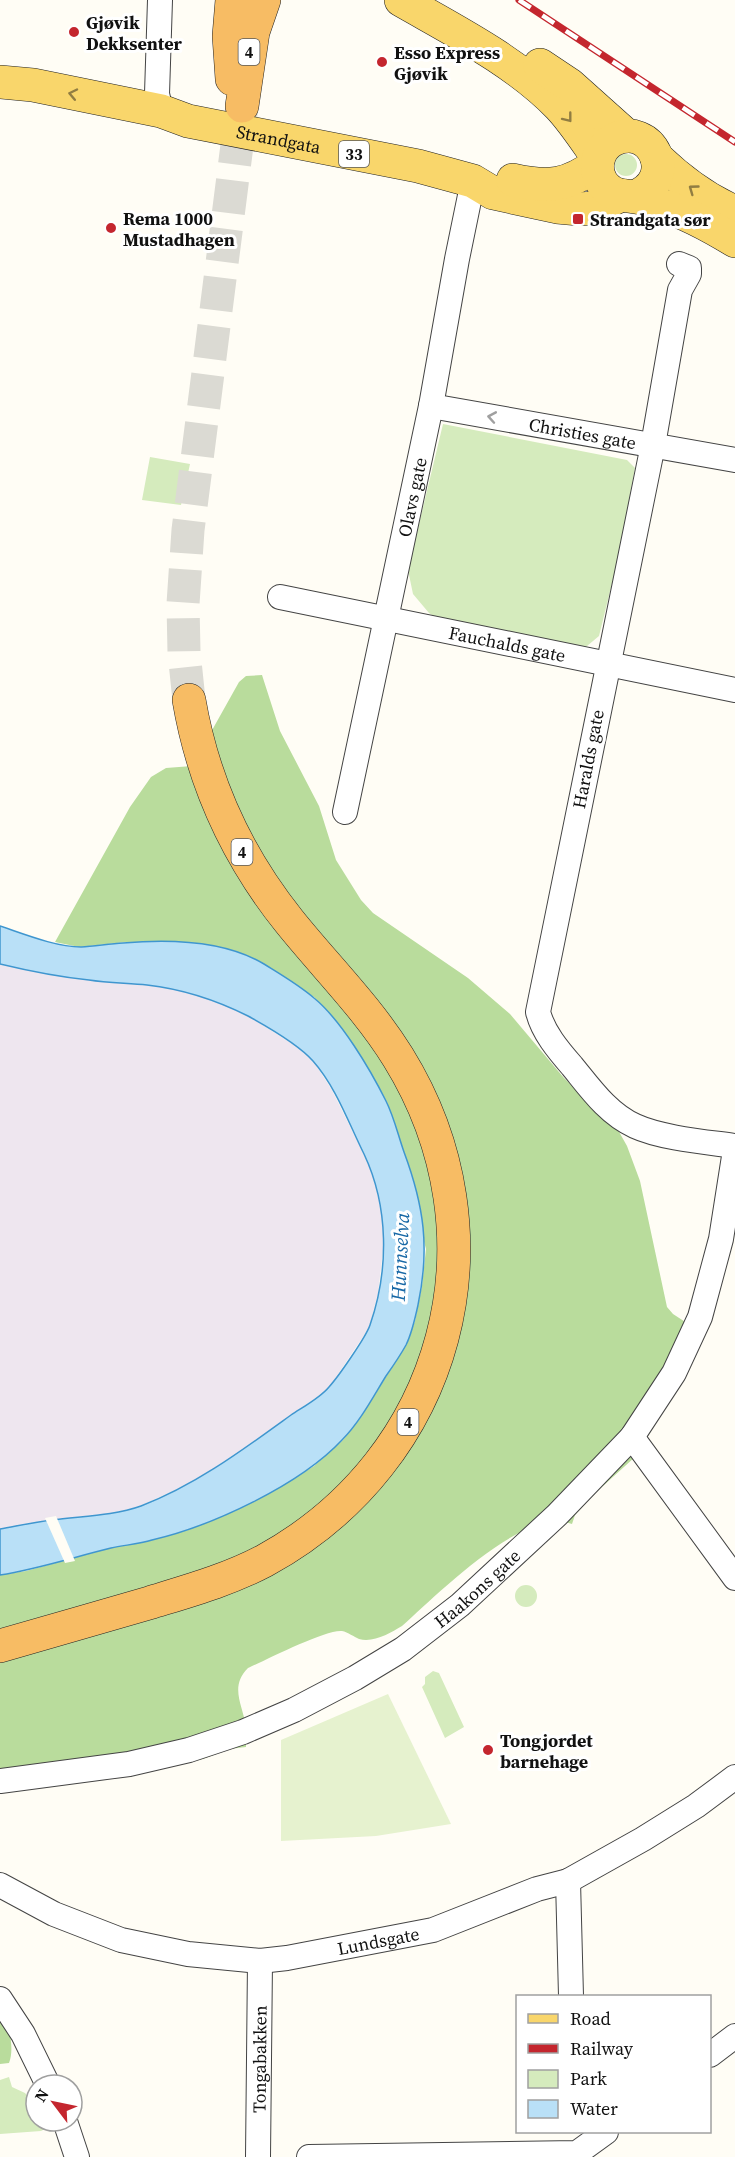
<svg xmlns="http://www.w3.org/2000/svg" width="735" height="2157" viewBox="0 0 735 2157" font-family="'Source Serif 4',serif">
<rect width="100%" height="100%" fill="#fffdf5"/>
<path fill="#eee6ef" d="M 0,964 L 41,973 L 148,985 L 184,991 L 217,1002 L 250,1017 L 297,1047 L 314,1062 L 332,1090 L 367,1161 L 375,1183 L 383,1220 L 384,1242 L 378,1293 L 369,1328 L 328,1389 L 232,1457 L 188,1484 L 140,1506 L 114,1513 L 48,1520 L 0,1529 Z"/>
<path fill="#d5ebbd" d="M615 165a11 11 0 1 1 22 0a11 11 0 1 1-22 0Z
M 443,424 L 627,460 L 635,468 L 618,559 L 599,636 L 581,651 L 447,625 L 429,613 L 413,594 L 408,570 Z
M 150,457 L 190,464 L 181,505 L 142,500 Z
M515 1596a11 11 0 1 1 22 0a11 11 0 1 1-22 0Z
M 433,1671 L 439,1673 L 464,1727 L 445,1738 L 422,1687 L 425,1684 L 425,1677 Z
M 9,2077 L 12,2087 L 25,2093 L 36,2106 L 36,2121 L 50,2121 L 47,2128 L 41,2131 L 0,2134 L 0,2080 Z"/>
<path fill="#b9dc9c" d="M 262,675 L 280,731 L 319,806 L 336,860 L 361,900 L 373,913 L 468,978 L 510,1014 L 564,1078 L 618,1130 L 627,1146 L 640,1181 L 667,1307 L 673,1314 L 696,1329 L 688,1371 L 635,1457 L 593,1495 L 575,1515 L 572,1524 C 525,1505 436,1596 402,1626 C 390,1633 374,1643 359,1639 C 354,1637 348,1632 342,1631 C 326,1629 266,1660 248,1668 C 229,1687 243,1705 246,1727 C 247,1734 246,1741 246,1747 L 229,1749 L 203,1759 L 102,1778 L 0,1787 L 0,1575 L 26,1571 L 114,1547 L 152,1540 L 188,1530 L 234,1510 L 282,1486 L 314,1466 L 343,1440 L 359,1420 L 406,1345 L 415,1321 L 422,1286 L 426,1249 L 387,1102 L 362,1058 L 332,1017 L 314,997 L 262,963 L 238,952 L 216,946 L 167,942 L 126,942 L 79,947 L 55,942 L 130,807 L 151,777 L 166,768 L 192,766 L 239,682 L 246,676 Z
M 0,2002 C 6,2019 16,2045 9,2063 L 0,2064 Z"/>
<path fill="#e6f2cf" d="M 388,1694 L 451,1824 L 376,1836 L 281,1841 L 281,1740 Z"/>
<path fill="#b9e0f7" stroke="#3f96cf" stroke-width="1.5" d="M 0,926 C 24,934 56,947 81,947 C 95,946 109,944 123,943 C 169,939 224,940 264,964 C 280,974 299,985 314,998 C 341,1020 370,1069 386,1101 C 394,1117 398,1135 404,1152 C 424,1206 430,1248 418,1305 C 415,1319 412,1333 406,1345 C 400,1356 393,1366 386,1376 C 373,1397 360,1422 342,1440 C 300,1485 212,1526 152,1540 C 139,1544 125,1545 111,1548 C 74,1557 38,1569 0,1575 L 0,1529 C 17,1526 35,1522 52,1520 C 82,1516 113,1516 141,1506 C 196,1485 244,1449 291,1415 C 303,1407 320,1398 329,1387 C 338,1377 366,1337 370,1325 C 389,1270 389,1207 364,1154 C 349,1124 336,1087 313,1061 C 298,1044 268,1027 248,1016 C 216,1000 182,989 147,985 C 128,983 108,983 89,980 C 59,977 29,971 0,964 Z"/>
<path fill="#fffdf5" d="M 56,1516 L 75,1561 L 65,1563 L 45,1518 Z"/>
<g fill="none" stroke-linecap="round" stroke-linejoin="round">
<path stroke="#dbdad3" stroke-width="33" stroke-dasharray="33 16" stroke-linecap="butt" d="M 189,700 L 184,652 L 183,604 L 188,530 L 242,106"/>
<g stroke="#444" stroke-width="26">
<g id="minor">
<path d="M 160,0 L 157,94 L 161,111"/>
<path d="M 679,264 L 689,268 L 689,274 L 680,290 L 653,445 L 538,1012 C 543,1032 558,1050 572,1066 C 590,1088 608,1114 635,1126 C 661,1138 706,1142 735,1146"/>
<path id="s1" d="M 431,406 L 735,460"/>
<path id="s2" d="M 280,597 L 735,690"/>
<path id="s3" d="M 345,812 L 431,406 L 457,259 L 473,181"/>
<path d="M 632,1437 L 735,1578"/>
<path id="s4" d="M 0,1781 L 129,1764 L 189,1750 L 243,1732 L 294,1710 L 355,1678 L 403,1649 L 460,1605 L 557,1515 L 632,1437 L 674,1373 L 700,1317 L 721,1239 L 735,1150"/>
<path d="M 568,1881 L 571,1996"/>
<path id="s5" d="M 0,1885 L 54,1914 L 121,1940 L 188,1954 L 260,1961 L 287,1958 L 433,1930 L 537,1889 L 568,1881 L 643,1839 L 696,1806 L 735,1777"/>
<path d="M 0,1999 L 23,2034 L 48,2085"/>
<path d="M 710,2055 L 735,2036"/>
<path d="M 65,2121 L 77,2157"/>
<path id="s6" d="M 258,2157 L 260,1961"/>
<path d="M 309,2157 L 577,2153 L 606,2132"/>
</g>
</g>
<g stroke="#222" stroke-width="34">
<g id="primary">
<path d="M 401,0 C 455,31 515,61 559,106 C 574,122 586,141 598,158"/>
<path d="M 540,65 L 570,85 L 627,136"/>
<path id="s7" d="M 0,82 L 33,85 L 161,111 L 188,121 L 418,166 L 473,181 L 493,193 L 557,207 L 579,209 L 595,208 L 619,196"/>
<path d="M 657,158 C 681,181 705,199 735,212"/>
<path d="M 513,180 C 548,188 568,186 597,164"/>
<path d="M 634,197 C 681,179 651,120 613,140 C 606,144 601,150 599,157 C 595,169 599,183 609,190 C 617,197 625,195 635,197 C 643,198 652,202 661,205 C 687,213 712,227 735,241"/>
</g>
</g>
<g stroke="#222" stroke-width="34">
<path id="trunk" d="M 232,0 L 229,36 L 232,79
M 242,106 L 253,32 L 264,0
M 0,1646 C 50,1632 99,1617 149,1603 C 188,1591 228,1580 264,1561 C 449,1460 509,1236 398,1057 C 367,1007 325,966 289,921 C 237,856 203,782 189,700"/>
</g>
<use href="#minor" stroke="#fff" stroke-width="24"/>
<use href="#primary" stroke="#f9d66b" stroke-width="33"/>
<use href="#trunk" stroke="#f7bc64" stroke-width="33"/>
<g stroke="#c4262e" stroke-width="7">
<path id="rail" d="M 519,0 L 735,142"/>
</g>
<use href="#rail" stroke="#fff" stroke-width="4.5" stroke-dasharray="14" stroke-linecap="butt"/>
</g>
<defs><path id="oneway-chevron" d="M-2-3.5L2.5 0L-2 3.5" fill="none" stroke-width="1.6" stroke-linecap="round" stroke-linejoin="round" transform="scale(1.5)"/></defs>
<g stroke="#917d42">
<use href="#oneway-chevron" transform="translate(73 94) rotate(-168)"/>
<use href="#oneway-chevron" transform="translate(568 118) rotate(52)"/>
<use href="#oneway-chevron" transform="translate(693 189) rotate(-144)"/>
</g>
<use stroke="#a0a0a0" href="#oneway-chevron" transform="translate(492 417) rotate(-170)"/>
<g fill="#c4262e" stroke="#fff" stroke-width="2">
<circle cx="74" cy="32" r="6"/>
<circle cx="382" cy="62" r="6"/>
<rect x="572" y="213" width="12" height="12" rx="3"/>
<circle cx="111" cy="228" r="6"/>
<circle cx="488" cy="1750" r="6"/>
</g>
<g text-anchor="middle" dominant-baseline="central" stroke-width="6" stroke-linejoin="round" paint-order="stroke">
<g fill="#fff" stroke="#585858" stroke-width="1.5">
<rect x="238.5" y="39" width="21" height="26" rx="4.5"/>
<rect x="339" y="141" width="30" height="26" rx="4.5"/>
<rect x="231.5" y="839" width="21" height="26" rx="4.5"/>
<rect x="397.5" y="1409" width="21" height="26" rx="4.5"/>
</g>
<g font-size="16" font-weight="bold" fill="#111">
<text x="249" y="52">4</text>
<text x="354" y="154">33</text>
<text x="242" y="852">4</text>
<text x="408" y="1422">4</text>
</g>
<g font-size="18" font-weight="bold" fill="#111" stroke="#fff" text-anchor="start">
<text x="86" y="22">Gjøvik<tspan x="86" dy="21">Dekksenter</tspan></text>
<text x="394" y="52">Esso Express<tspan x="394" dy="21">Gjøvik</tspan></text>
<text x="123" y="218">Rema 1000<tspan x="123" dy="21">Mustadhagen</tspan></text>
<text x="590" y="219">Strandgata sør</text>
<text x="500" y="1740">Tongjordet<tspan x="500" dy="21">barnehage</tspan></text>
</g>
<g font-size="18" fill="#111" stroke="#fff">
<text stroke="none"><textPath href="#s7" startOffset="285">Strandgata</textPath></text>
<text stroke="none"><textPath href="#s1" startOffset="154">Christies gate</textPath></text>
<text stroke="none"><textPath href="#s3" startOffset="322">Olavs gate</textPath></text>
<text stroke="none"><textPath href="#s2" startOffset="232">Fauchalds gate</textPath></text>
<text transform="translate(588 759) rotate(-79)">Haralds gate</text>
<text stroke="none"><textPath href="#s4" startOffset="525">Haakons gate</textPath></text>
<text stroke="none"><textPath href="#s5" startOffset="394">Lundsgate</textPath></text>
<text stroke="none"><textPath href="#s6" startOffset="98">Tongabakken</textPath></text>
</g>
<g font-size="20" font-style="italic" fill="#1768a6" stroke="#fff">
<text transform="translate(400 1257) rotate(-87)">Hunnselva</text>
</g>
</g>
<rect x="516" y="1995" width="195" height="138" fill="#ffffff" stroke="#a0a0a0" stroke-width="1.5"/>
<rect x="528" y="2014" width="30" height="9" fill="#f9d66b" stroke="#a0a0a0" stroke-width="1.5"/>
<text x="570" y="2025" font-size="18" fill="#111111">Road</text>
<rect x="528" y="2044" width="30" height="9" fill="#c4262e" stroke="#a0a0a0" stroke-width="1.5"/>
<text x="570" y="2055" font-size="18" fill="#111111">Railway</text>
<rect x="528" y="2070" width="30" height="18" fill="#d5ebbd" stroke="#a0a0a0" stroke-width="1.5"/>
<text x="570" y="2085" font-size="18" fill="#111111">Park</text>
<rect x="528" y="2100" width="30" height="18" fill="#b9e0f7" stroke="#a0a0a0" stroke-width="1.5"/>
<text x="570" y="2115" font-size="18" fill="#111111">Water</text>
<g transform="translate(54 2103) rotate(302)"><circle r="28" fill="#ffffff" stroke="#a0a0a0" stroke-width="1.5"/>
<path d="M0-4.5L10 22L0 15L-10 22Z" fill="#c4262e"/>
<text y="-9" font-size="16" font-weight="bold" text-anchor="middle" fill="#111111">N</text>
</g>
</svg>
